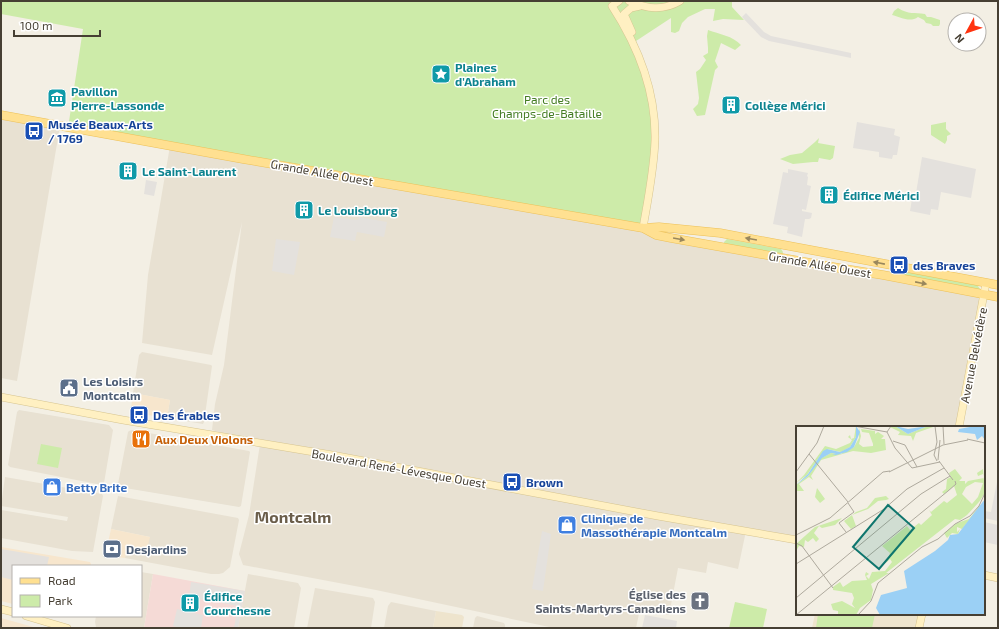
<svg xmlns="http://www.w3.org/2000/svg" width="999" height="629" viewBox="0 0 999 629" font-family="'Exo 2',sans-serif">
<rect width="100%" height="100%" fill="#f3efe4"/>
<path fill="#e8e1d2" d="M 1,115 L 60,126 L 17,381 L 1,378 Z
M 170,146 L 458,195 L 984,295 L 959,427 L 797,427 L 797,540 L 746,531 L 738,569 L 708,562 L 706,573 L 678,568 L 669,615 L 640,609 L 636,628 L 554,628 L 376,590 L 243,565 L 239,554 L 249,515 L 260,444 L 212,430 L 215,404 L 224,365 L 242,222 L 212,355 L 142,343 L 148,275 Z
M 142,352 L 211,365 L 212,366 L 204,422 L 203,424 L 167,418 L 170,400 L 133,393 L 139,355 Z
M 19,410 L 109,425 L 113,430 L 104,483 L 102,485 L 10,467 L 8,465 L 17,412 Z
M 132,430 L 249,451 L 250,452 L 241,506 L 239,507 L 119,487 L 118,484 L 128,432 L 129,431 Z
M 5,477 L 102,494 L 103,496 L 93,552 L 72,551 L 1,538 L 1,510 L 67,521 L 68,517 L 1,506 Z
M 118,496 L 238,518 L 239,520 L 230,567 L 223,573 L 219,574 L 211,574 L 125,558 L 127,546 L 150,537 L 111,529 Z
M 141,572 L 153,574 L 144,628 L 96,627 L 95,622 L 96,616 L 141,616 Z
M 248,574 L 298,583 L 301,588 L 294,628 L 238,628 Z
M 315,588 L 373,598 L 375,602 L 371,628 L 307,628 Z
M 391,602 L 436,611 L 433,628 L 384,628 L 388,606 Z
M 477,616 L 504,623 L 505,625 L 505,628 L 473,628 L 475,618 Z"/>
<path fill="#f7e6cd" d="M 133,393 L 170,400 L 167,418 L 136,413 L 133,412 L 131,408 Z
M 111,529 L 150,537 L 147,549 L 128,546 L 125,558 L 109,556 L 106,552 Z
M 1,547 L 90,562 L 91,564 L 91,566 L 13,566 L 13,604 L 1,601 Z
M 1,618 L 37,628 L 1,628 Z"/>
<path fill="#eee4cd" d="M 436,611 L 462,615 L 464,617 L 462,628 L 433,628 Z
M 815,614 L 921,614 L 917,628 L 812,628 Z"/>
<path fill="#f5dad6" d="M 153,574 L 245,591 L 238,628 L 144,628 Z"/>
<path fill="#cdeba9" d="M 1,1 L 732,1 L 732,7 L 744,20 L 723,19 L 713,21 L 715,9 L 705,9 L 688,17 L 682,23 L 679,31 L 675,33 L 671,32 L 671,18 L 636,41 L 649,78 L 654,142 L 640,229 L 68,128 L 83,29 L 1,14 Z
M 898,8 C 909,15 914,12 925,14 L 927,17 L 931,17 L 940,20 L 940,24 L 939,26 L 933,26 L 931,24 L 926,23 L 924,20 L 918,17 C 910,23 900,17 892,15 L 894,11 Z
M 708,30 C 719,34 733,36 741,45 L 735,50 L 721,43 L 715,61 L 718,67 L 715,70 L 705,115 L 697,116 L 693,109 L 698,104 L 699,98 L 696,72 L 700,69 L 706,60 L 703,56 L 708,53 L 708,48 L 707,36 Z
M 946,122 L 946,129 L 951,134 L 947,136 L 947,140 L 945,144 L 931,135 L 931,125 Z
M 819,138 L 818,143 L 835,146 L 833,158 L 830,160 L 819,158 L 818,162 L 813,162 L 793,164 L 780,159 L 790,155 L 802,153 L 815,142 Z
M 727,239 L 781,249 L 783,252 L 782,255 L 724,244 L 724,242 Z
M 896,270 L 977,285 L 978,286 L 980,289 L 978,291 L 893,274 L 893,272 Z
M 41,444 L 62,448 L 58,468 L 37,464 Z
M 735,602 L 767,609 L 763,628 L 729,628 Z
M 818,614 L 875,614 L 872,628 L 816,628 Z"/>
<path fill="#e4e1dd" d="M 746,13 L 764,32 L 771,36 L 851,53 L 851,58 L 769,41 L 761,37 L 742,17 Z
M 857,122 L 895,129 L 894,135 L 900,137 L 897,155 L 893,155 L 892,159 L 879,157 L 879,152 L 853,148 Z
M 922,157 L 976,169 L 971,198 L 941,192 L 938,210 L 931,209 L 930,215 L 910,211 L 912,199 L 915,199 Z
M 788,169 L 808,173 L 807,176 L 808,177 L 807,185 L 811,186 L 806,210 L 802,209 L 802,211 L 812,213 L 811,218 L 809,219 L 805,219 L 802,237 L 787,233 L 788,227 L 773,224 L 783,172 L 788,173 Z
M 146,180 L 157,182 L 154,196 L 144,194 Z
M 334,217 L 358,220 L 359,217 L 387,222 L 384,237 L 357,232 L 355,241 L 330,237 Z
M 276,239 L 300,242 L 294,275 L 272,271 Z
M 998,477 L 998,521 L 984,518 L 984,511 L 991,512 Z
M 984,522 L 998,525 L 998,545 L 984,542 Z
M 542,531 L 551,534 L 543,591 L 532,589 Z
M 1,549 L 49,557 L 47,566 L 13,566 L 13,580 L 1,577 Z
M 191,582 L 245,591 L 238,628 L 234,628 L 238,606 L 222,603 L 223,599 L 211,597 L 210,601 L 189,597 Z
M 177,609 L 203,615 L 201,628 L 180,628 L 173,626 Z
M 645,615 L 677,621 L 676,628 L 642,628 Z"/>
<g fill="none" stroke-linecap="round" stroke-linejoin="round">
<g stroke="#d6c490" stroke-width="8">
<path id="secondary" d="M 619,1 L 612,6 C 638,46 656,92 655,140 C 654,170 648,199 643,228
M 629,1 C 647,9 663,11 680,1
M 632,32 L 624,14 L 631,8 L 640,6
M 1,397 L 123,420 L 332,455 L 658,516 L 797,540
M 959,427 L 986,283
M 984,575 L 998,578
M 1,609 L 13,612
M 26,616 L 67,628
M 919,628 L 922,614"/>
</g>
<g stroke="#ecc059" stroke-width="9">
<path id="primary" d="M 1,115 L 243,159 L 643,228 L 659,227 L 720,233 L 998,285
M 643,228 L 656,235 L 671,238 L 839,268 L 883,275 L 998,297"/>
</g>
<use href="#secondary" stroke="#fff0c2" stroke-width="7"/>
<use href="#primary" stroke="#ffe091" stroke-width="8"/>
</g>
<defs><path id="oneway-solid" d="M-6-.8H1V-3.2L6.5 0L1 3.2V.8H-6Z"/></defs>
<g fill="#99875d">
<use href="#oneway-solid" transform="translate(679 239) rotate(10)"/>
<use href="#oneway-solid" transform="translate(751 239) rotate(-170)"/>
<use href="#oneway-solid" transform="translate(879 263) rotate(-169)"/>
<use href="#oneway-solid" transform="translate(921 283) rotate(11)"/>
</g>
<defs>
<g id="sight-square" transform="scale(1)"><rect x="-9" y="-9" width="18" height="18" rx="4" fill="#0f9aa8" stroke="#fff"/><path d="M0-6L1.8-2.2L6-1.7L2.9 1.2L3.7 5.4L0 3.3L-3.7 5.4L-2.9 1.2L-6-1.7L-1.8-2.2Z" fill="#fff"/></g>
<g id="museum-square" transform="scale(1)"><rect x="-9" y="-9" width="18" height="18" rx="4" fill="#0f9aa8" stroke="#fff"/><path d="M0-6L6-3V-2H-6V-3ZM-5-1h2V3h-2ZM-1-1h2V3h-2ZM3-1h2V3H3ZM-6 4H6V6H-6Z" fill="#fff"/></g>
<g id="building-square" transform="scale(1)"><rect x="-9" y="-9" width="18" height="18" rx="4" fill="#0f9aa8" stroke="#fff"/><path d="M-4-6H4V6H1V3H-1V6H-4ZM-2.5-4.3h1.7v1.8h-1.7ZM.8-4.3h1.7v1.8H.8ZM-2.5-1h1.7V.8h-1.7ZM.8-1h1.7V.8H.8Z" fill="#fff"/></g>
<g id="bus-square" transform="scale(1)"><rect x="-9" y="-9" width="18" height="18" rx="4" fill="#1a4fb4" stroke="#fff"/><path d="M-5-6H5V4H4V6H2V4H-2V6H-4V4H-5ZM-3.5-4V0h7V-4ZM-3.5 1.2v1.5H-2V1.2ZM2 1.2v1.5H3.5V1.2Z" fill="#fff"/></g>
<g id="civic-square" transform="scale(1)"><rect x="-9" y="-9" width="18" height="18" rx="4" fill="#5c6f8a" stroke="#fff"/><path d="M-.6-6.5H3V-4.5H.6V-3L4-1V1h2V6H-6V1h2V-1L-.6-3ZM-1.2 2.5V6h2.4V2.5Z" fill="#fff"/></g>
<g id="restaurant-square" transform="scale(1)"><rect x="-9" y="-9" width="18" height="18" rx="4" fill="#e8710a" stroke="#fff"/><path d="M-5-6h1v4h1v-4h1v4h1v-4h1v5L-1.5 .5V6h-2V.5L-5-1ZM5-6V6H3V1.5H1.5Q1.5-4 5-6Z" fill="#fff"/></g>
<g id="shop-square" transform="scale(1)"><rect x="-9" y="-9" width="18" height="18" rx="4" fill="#3f7fe0" stroke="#fff"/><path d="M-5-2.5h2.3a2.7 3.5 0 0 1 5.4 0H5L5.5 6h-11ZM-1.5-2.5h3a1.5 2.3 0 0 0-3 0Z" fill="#fff"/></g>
<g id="bank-square" transform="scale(1)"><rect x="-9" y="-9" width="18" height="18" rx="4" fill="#5c6f8a" stroke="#fff"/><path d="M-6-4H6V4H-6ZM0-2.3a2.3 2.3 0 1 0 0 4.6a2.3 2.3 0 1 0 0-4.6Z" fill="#fff"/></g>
<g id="church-square" transform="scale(1)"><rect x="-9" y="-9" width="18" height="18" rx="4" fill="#6b7280" stroke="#fff"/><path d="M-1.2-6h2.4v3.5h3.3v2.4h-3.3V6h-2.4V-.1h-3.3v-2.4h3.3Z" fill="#fff"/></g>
</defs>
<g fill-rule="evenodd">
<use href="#sight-square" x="441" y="74"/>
<use href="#museum-square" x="57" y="98"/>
<use href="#building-square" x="731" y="105"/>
<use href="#bus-square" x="34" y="131"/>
<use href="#building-square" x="128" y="171"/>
<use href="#building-square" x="829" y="195"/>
<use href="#building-square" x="304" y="210"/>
<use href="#bus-square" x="899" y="265"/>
<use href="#civic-square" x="69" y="388"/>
<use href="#bus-square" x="139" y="415"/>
<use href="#restaurant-square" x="141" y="439"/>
<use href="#bus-square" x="512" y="482"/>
<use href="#shop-square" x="52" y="487"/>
<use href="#shop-square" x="567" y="525"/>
<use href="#bank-square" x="112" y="549"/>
<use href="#church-square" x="700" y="601"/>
<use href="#building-square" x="190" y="603"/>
</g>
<g text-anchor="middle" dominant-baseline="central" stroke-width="3" stroke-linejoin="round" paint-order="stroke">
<g font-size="12" font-weight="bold" fill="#0d838f" stroke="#fff" text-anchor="start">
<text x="455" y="67">Plaines<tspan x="455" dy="14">d'Abraham</tspan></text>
<text x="71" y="91">Pavillon<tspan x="71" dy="14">Pierre-Lassonde</tspan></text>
<text x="745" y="105">Collège Mérici</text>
<text x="142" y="171">Le Saint-Laurent</text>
<text x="843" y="195">Édifice Mérici</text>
<text x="318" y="210">Le Louisbourg</text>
<text x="204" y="596">Édifice<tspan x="204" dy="14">Courchesne</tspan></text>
</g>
<g font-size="12" fill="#447c23" stroke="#fff">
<text x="547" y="99">Parc des<tspan x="547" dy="14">Champs-de-Bataille</tspan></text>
</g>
<g font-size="12" font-weight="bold" fill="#164399" stroke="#fff" text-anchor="start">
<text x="48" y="124">Musée Beaux-Arts<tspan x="48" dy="14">/ 1769</tspan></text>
<text x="913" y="265">des Braves</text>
<text x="153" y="415">Des Érables</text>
<text x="526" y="482">Brown</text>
</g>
<g font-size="12" fill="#463f33" stroke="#fff">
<text transform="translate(322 172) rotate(10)">Grande Allée Ouest</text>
<text transform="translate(820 264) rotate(10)">Grande Allée Ouest</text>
<text transform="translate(973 355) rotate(-79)">Avenue Belvédère</text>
<text transform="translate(399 468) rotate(10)">Boulevard René-Lévesque Ouest</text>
</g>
<g font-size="12" font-weight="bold" fill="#4e5e75" stroke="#fff" text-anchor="start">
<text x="83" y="381">Les Loisirs<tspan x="83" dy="14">Montcalm</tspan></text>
<text x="126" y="549">Desjardins</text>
</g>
<g font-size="12" font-weight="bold" fill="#c56008" stroke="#fff" text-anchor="start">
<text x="155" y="439">Aux Deux Violons</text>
</g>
<g font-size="12" font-weight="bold" fill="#366cbe" stroke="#fff" text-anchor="start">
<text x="66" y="487">Betty Brite</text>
<text x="581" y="518">Clinique de<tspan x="581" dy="14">Massothérapie Montcalm</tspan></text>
</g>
<g font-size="12" font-weight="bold" fill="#5b616d" stroke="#fff" text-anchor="end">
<text x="686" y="594">Église des<tspan x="686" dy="14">Saints-Martyrs-Canadiens</tspan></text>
</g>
<g font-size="16" font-weight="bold" fill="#6a5d4a" stroke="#fff">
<text x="293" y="516">Montcalm</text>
</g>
</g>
<g transform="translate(796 426)">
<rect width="189" height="189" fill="#f3efe4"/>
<path d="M 60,0 L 60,11 L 54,21 L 45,26 L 31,23 L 32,25 L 24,30 L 11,49 L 0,57 L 8,49 L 29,20 L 40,23 L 54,17 L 56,14 L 52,11 L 54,9 L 55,13 L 58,12 ZM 99,0 L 112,8 L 132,0 L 140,0 L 120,7 L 117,15 L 115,10 L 102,9 L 104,6 L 94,1 ZM 63,2 L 65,10 L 63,18 L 67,21 L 77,20 L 77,18 L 73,7 L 66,6 L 65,3 L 79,5 L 79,8 L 82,6 L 88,10 L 85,13 L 89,13 L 90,24 L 75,27 L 57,25 L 25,34 L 15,50 L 17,54 L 13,51 L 3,58 L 8,65 L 0,65 L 0,59 L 12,50 L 25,32 L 35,27 L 45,28 L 58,21 L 63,12 ZM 159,43 L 166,52 L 163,55 L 169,55 L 169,58 L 172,55 L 188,52 L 187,48 L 182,50 L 181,47 L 187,43 L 189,67 L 183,76 L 171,89 L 164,94 L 159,93 L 90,147 L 93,147 L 75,158 L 77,164 L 75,174 L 64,182 L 60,189 L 42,189 L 42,185 L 37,184 L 35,178 L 46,175 L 59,182 L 56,178 L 58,172 L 56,167 L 37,164 L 37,161 L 44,156 L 47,161 L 56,155 L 71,154 L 69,149 L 70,146 L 73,148 L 70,150 L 73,153 L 76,146 L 89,145 L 96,136 L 94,133 L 90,137 L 94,127 L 86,120 L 111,100 L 114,104 L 123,97 L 125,99 L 136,89 L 133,84 L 135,86 L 148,75 L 151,77 L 161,69 L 158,60 L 148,68 L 146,66 L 150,63 L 151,53 L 155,51 L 153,47 ZM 179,56 L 187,57 L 182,71 L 176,78 L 166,68 L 170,61 ZM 21,62 L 29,73 L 24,77 L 19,71 ZM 90,70 L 93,73 L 90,74 L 82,75 L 72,83 L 56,89 L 60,100 L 55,103 L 48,95 L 60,86 L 71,82 L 79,72 ZM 184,79 L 185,80 L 166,103 L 161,101 L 161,106 L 164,103 L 162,108 L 156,107 L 151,112 L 148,107 L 161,97 L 173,93 ZM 46,92 L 39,99 L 26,102 L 23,100 L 18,107 L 23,113 L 20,116 L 17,112 L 12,116 L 9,114 L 8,121 L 3,120 L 0,125 L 0,118 L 19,101 Z" fill="#cdeba9" fill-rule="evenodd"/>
<path d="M 60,0 L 64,6 L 58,21 L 51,26 L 40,29 L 36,28 L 40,27 L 35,27 L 26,32 L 12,50 L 0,59 L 12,48 L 27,25 L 31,23 L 44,26 L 54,21 L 60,11 ZM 99,0 L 112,3 L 132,0 L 112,8 ZM 179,0 L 189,0 L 189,14 L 186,10 L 181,14 L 179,8 L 162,6 L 163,3 ZM 189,73 L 189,189 L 84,189 L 80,182 L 85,169 L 111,162 L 108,145 L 139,125 L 152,114 L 154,109 L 162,108 Z" fill="#9bd0f5"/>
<path fill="none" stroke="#aea99d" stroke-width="1" d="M 58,0 L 91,6M 95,0 L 91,6 L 99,22 L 116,42 L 144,36M 139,0 L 141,16 L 138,29 L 141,35M 147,0 L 148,18M 171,13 L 189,17M 97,15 L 109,19 L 121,41M 13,28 L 52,76M 142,34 L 144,14M 143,35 L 157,54M 0,46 L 21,17 L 28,0M 93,46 L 147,19 L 172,14M 50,106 L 43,97 L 58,86 L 52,77M 0,109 L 34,92 L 87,46 L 94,45M 0,117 L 6,120 L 37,162M 0,138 L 88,83 L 111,63 L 148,42M 0,172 L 125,68 L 154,50M 0,189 L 152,65 L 160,58 L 159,55M 62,189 L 75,175 L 82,157 L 126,121 L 142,113 L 159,98 L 174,90 L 183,80 L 189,67"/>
<path fill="#0f766e" fill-opacity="0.15" stroke="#0f766e" stroke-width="2" d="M 92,79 L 118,102 L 83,143 L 57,121 Z"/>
<rect width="189" height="189" fill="none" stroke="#463f33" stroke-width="2"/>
</g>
<rect width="999" height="629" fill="none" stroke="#463f33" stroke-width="4"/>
<rect x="12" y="565" width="130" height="52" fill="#ffffff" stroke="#b5b2ad"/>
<rect x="20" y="578" width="20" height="6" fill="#ffe091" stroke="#b5b2ad"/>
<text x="48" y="585" font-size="12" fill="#463f33">Road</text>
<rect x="20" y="595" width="20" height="12" fill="#cdeba9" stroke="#b5b2ad"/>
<text x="48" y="605" font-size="12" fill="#463f33">Park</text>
<g transform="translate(967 32) rotate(230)"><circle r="19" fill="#ffffff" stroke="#b5b2ad"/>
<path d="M0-3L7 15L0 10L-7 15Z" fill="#ff330f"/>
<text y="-6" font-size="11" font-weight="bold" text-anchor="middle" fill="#463f33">N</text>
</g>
<path d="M14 30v6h86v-6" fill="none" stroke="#463f33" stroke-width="2"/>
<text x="20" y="30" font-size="12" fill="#463f33" stroke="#ffffff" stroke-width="3" paint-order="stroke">100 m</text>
</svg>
